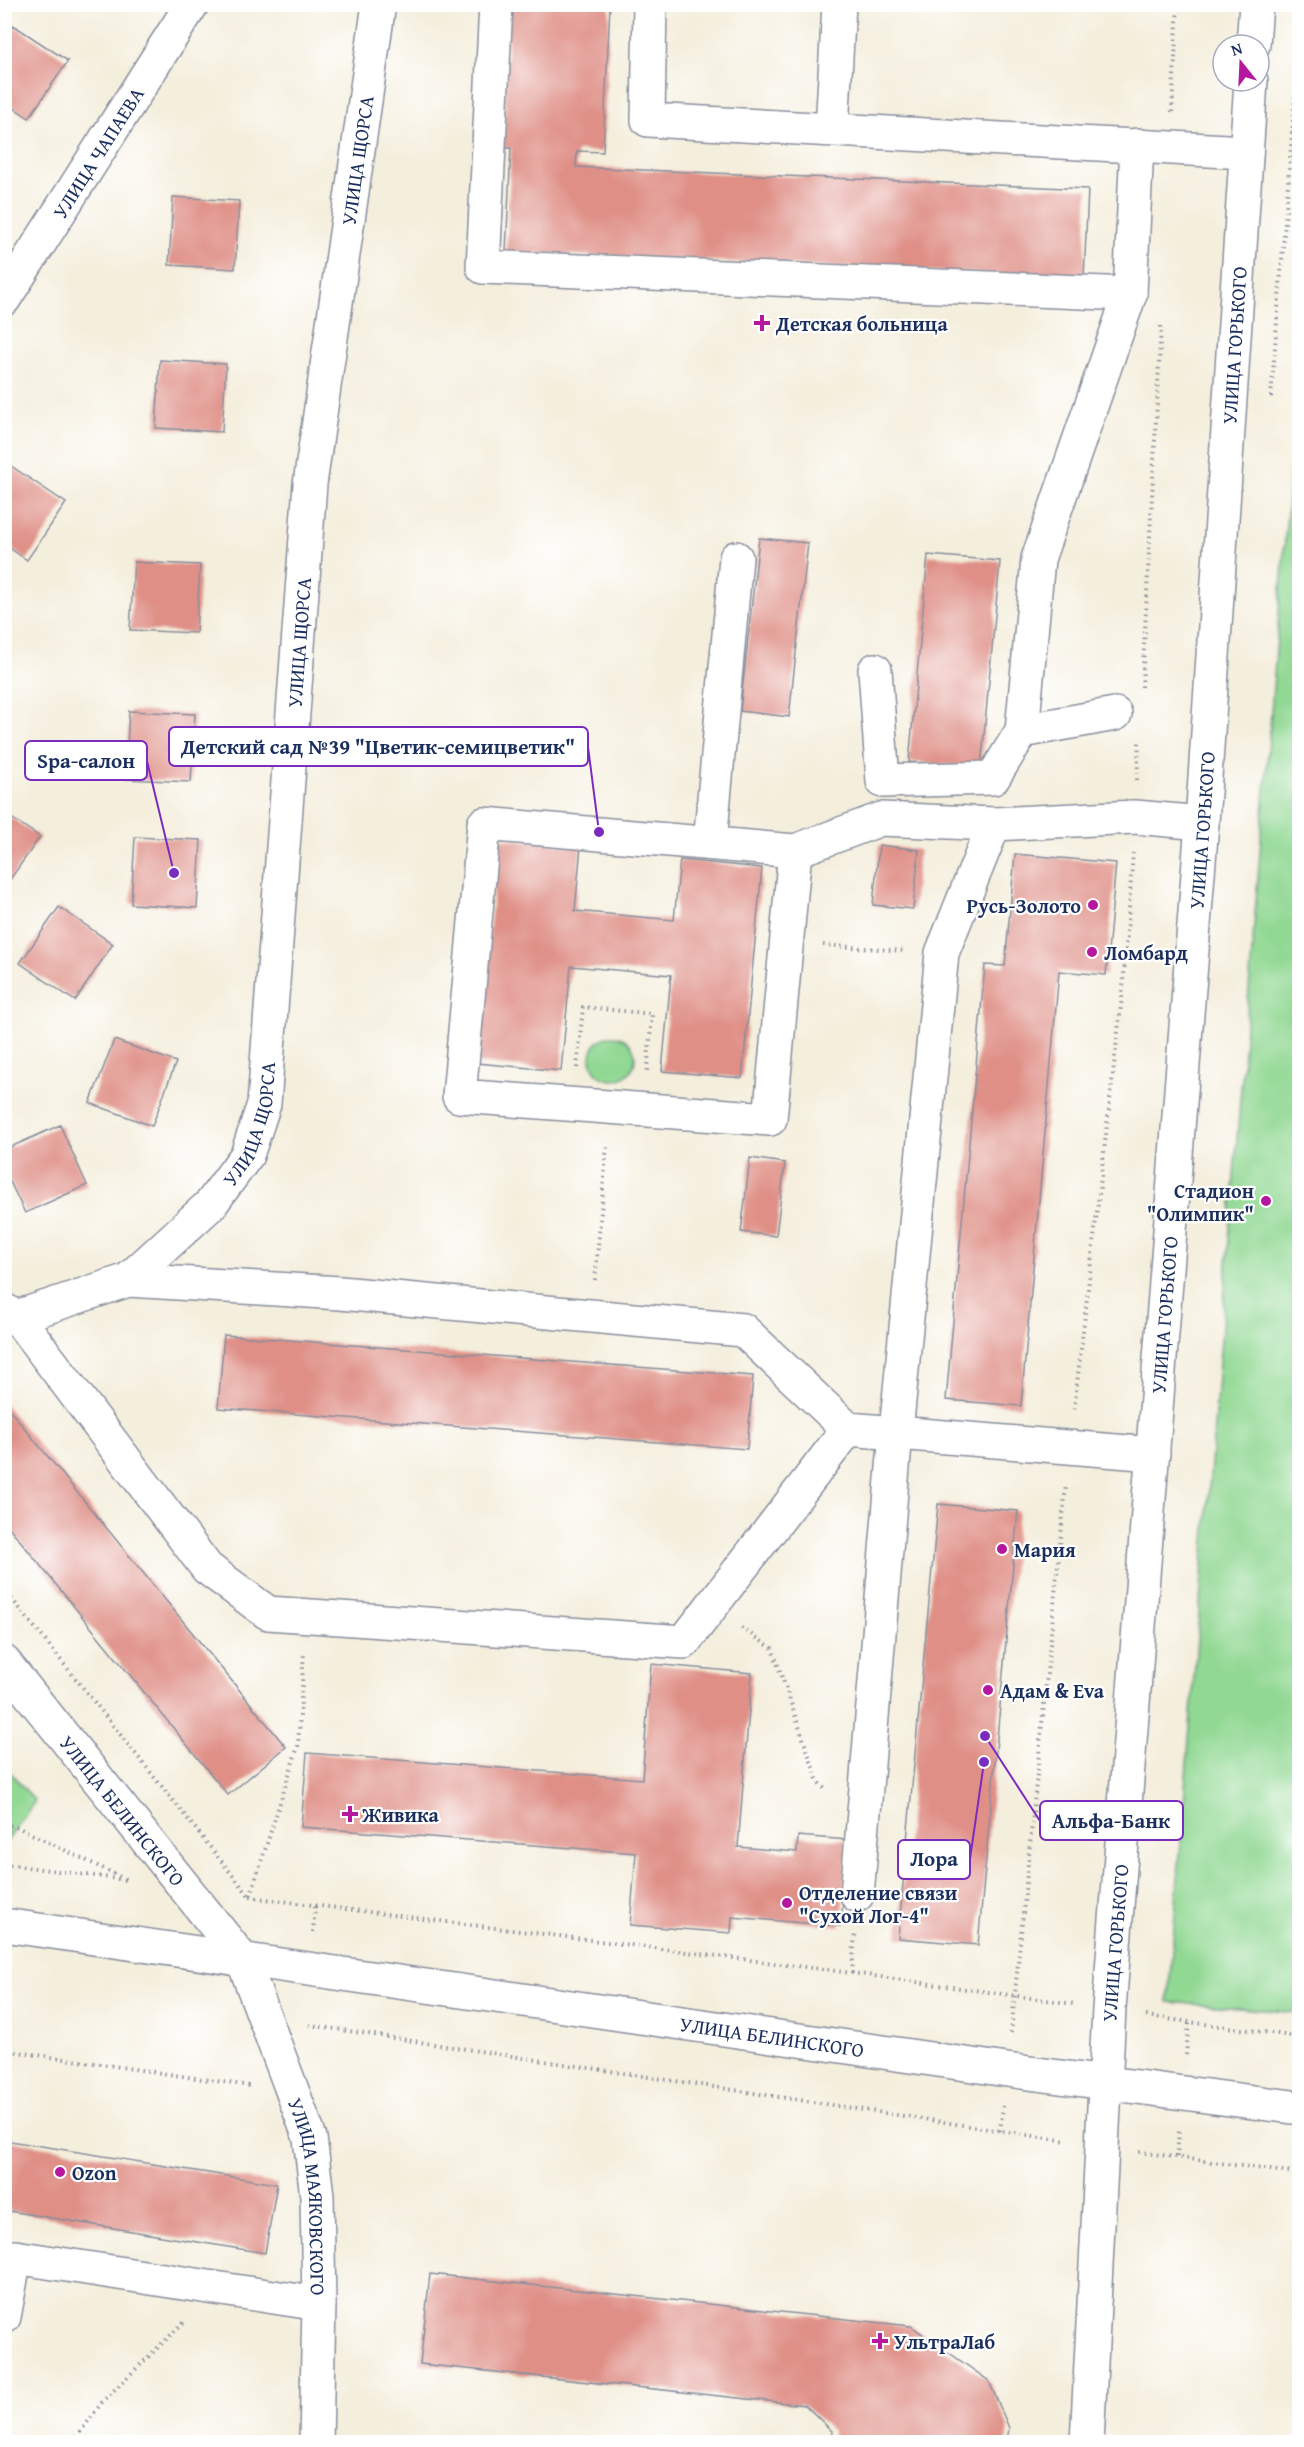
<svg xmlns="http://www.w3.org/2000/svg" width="1304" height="2447" viewBox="0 0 1304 2447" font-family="'Gentium Book Plus',serif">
<rect width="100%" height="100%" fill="#fff"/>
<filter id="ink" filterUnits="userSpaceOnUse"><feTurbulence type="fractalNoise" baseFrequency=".0167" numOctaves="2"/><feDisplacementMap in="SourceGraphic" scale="12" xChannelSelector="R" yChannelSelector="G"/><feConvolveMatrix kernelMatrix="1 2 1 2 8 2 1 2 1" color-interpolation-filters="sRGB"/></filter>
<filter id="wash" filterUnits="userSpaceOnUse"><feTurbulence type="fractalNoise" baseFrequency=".008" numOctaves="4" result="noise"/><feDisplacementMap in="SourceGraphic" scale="24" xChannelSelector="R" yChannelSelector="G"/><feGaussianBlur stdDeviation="1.35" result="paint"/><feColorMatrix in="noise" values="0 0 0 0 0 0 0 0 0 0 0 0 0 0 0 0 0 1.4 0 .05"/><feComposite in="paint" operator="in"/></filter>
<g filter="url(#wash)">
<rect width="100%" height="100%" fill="#f4eedc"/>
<path fill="#91d893" stroke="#568478" stroke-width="1.5" d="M 1299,363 L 1300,2013 L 1299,2013 L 1168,2002 Z
M591 1058a22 22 0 1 1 44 0a22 22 0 1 1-44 0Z
M 4,1765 L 35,1801 L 5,1844 L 4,1844 Z"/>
<g id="blocks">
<path fill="#df8f86" d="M 509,4 L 610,4 L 603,152 L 577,151 L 576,167 L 1088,189 L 1084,278 L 506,252 L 511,148 L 503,148 Z
M 13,25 L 68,61 L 29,118 L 4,101 L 4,37 Z
M 173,197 L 239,201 L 235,269 L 169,265 Z
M 160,360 L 226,364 L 222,432 L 156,428 Z
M 11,466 L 66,503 L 27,560 L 4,544 L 4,476 Z
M 759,538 L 808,543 L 789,717 L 740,711 Z
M 928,555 L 1000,561 L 981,768 L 909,762 Z
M 134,562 L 200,565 L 196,633 L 130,630 Z
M 129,711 L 195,714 L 191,782 L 125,779 Z
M 4,813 L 40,837 L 4,888 Z
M 135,837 L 201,840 L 197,908 L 131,904 Z
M 498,838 L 581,846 L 575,911 L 674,920 L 680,860 L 762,868 L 742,1078 L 662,1071 L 671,975 L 571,966 L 561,1071 L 477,1063 Z
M 879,845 L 919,850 L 913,909 L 873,905 Z
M 1015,854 L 1116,863 L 1106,975 L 1059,971 L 1021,1406 L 946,1400 L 985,965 L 1005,966 Z
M 59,907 L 113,944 L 75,1001 L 20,963 Z
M 114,1040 L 176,1062 L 152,1126 L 90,1103 Z
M 60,1125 L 87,1185 L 25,1213 L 4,1169 L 4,1150 Z
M 750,1158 L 785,1163 L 776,1236 L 741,1232 Z
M 224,1335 L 753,1376 L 747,1449 L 218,1408 Z
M 4,1403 L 286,1747 L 228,1795 L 4,1521 Z
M 938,1504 L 1018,1511 L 978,1945 L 898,1938 Z
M 651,1664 L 752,1673 L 738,1847 L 797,1852 L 798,1836 L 848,1840 L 841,1926 L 732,1917 L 731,1933 L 630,1925 L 636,1853 L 301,1827 L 307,1753 L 642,1779 Z
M 4,2140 L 277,2184 L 265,2253 L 4,2210 Z
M 430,2274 L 911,2326 L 989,2381 L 1009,2428 L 1007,2442 L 831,2442 L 832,2431 L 805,2405 L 420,2364 Z"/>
</g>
</g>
<g filter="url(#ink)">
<use href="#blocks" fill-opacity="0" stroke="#888e9d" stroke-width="1.5"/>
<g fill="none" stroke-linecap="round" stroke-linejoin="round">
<g stroke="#888e9d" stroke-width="36">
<g id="minor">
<path d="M 496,4 L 483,267 L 1130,294 L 1137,145"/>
<path d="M 650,4 L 648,120 L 1246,152"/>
<path d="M 1253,45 L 1256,4"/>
<path d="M 832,129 L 839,4"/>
<path id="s1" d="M 4,299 L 192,4"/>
<path d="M 875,670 L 883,781 L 993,778 L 1022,731 L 1038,559 L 1130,294"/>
<path d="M 1022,731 L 1115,714"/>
<path d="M 710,843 L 736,558"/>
<path d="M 795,851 L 770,1119 L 459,1096 L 484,824 L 795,851 L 881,819 L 994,824"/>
<path d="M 128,1280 L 340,1293 L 743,1330 L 848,1429 L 1153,1454"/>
<path d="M 4,1310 L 17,1317 L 207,1568 L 268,1613 L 684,1642 L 848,1429"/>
<path id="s2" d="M 17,1317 L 128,1280 L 211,1204 L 247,1155 L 264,1104 L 310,484 L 379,4"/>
<path id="s3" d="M 4,1662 L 243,1960 L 310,2138 L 317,2196 L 319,2304 L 316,2442"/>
<path d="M 857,1895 L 896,1432 L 942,953 L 994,824 L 1135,817 L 1202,823"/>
<path d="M 4,2317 L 15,2257 L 319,2304"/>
<path id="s4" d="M 1087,2442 L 1109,2009 L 1202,823 L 1251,81"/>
</g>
</g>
<g stroke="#888e9d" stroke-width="36">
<g id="major">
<path id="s5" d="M 4,1925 L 1007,2070 L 1300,2108"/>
</g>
</g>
<path stroke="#888e9d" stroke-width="4" stroke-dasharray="1.5 4.5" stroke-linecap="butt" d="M 1172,112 L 1178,4
M 1271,397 L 1300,34
M 1142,687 L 1161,326
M 1137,780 L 1139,742
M 823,945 L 905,951
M 577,1068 L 583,1007 L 652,1014 L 647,1074
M 595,1280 L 607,1144
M 1074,1409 L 1123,988 L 1133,853
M 4,1589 L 250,1897 L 298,1746 L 304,1652
M 741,1628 L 772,1648 L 818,1782 L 827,1791
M 4,1824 L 17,1827 L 129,1881
M 4,1864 L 125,1880
M 250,1897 L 852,1973 L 1074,2004
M 313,1932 L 315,1906
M 852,1973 L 855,1932
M 1146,2016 L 1300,2037
M 309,2025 L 1067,2141
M 1011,2033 L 1066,1485
M 4,2050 L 250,2086
M 1186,2055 L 1189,2022
M 1000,2131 L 1003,2106
M 1139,2152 L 1300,2174
M 1177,2157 L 1179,2131
M 73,2442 L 103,2401 L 184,2322"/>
<use href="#minor" stroke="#fff" stroke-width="33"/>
<use href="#major" stroke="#fff" stroke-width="33"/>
</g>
</g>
<g fill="#b5179e" stroke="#fff" stroke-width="2">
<path d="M759 314h6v6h6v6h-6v6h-6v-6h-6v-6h6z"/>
<circle cx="1093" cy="905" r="6"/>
<circle cx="1092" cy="952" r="6"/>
<circle cx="1266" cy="1201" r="6"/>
<circle cx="1002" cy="1549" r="6"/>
<circle cx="988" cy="1690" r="6"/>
<path d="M347 1805h6v6h6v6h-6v6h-6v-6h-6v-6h6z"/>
<circle cx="787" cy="1903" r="6"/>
<circle cx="60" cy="2172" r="6"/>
<path d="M877 2332h6v6h6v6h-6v6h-6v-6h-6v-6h6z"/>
</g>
<g text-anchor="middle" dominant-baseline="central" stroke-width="4.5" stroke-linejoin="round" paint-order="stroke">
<g font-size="20" fill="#1b2f5e" stroke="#fff">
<text stroke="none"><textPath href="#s1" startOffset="174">УЛИЦА ЧАПАЕВА</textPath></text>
<text stroke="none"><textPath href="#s2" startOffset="1293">УЛИЦА ЩОРСА</textPath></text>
<text stroke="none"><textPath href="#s4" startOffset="2102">УЛИЦА ГОРЬКОГО</textPath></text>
<text stroke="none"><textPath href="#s2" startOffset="807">УЛИЦА ЩОРСА</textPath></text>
<text stroke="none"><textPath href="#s4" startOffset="1616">УЛИЦА ГОРЬКОГО</textPath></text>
<text stroke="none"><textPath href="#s2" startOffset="321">УЛИЦА ЩОРСА</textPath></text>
<text stroke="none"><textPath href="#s4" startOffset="1130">УЛИЦА ГОРЬКОГО</textPath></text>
<text stroke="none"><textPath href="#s3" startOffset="190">УЛИЦА БЕЛИНСКОГО</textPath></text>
<text stroke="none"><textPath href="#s4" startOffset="500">УЛИЦА ГОРЬКОГО</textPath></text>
<text stroke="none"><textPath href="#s5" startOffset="776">УЛИЦА БЕЛИНСКОГО</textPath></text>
<text stroke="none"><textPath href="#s3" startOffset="630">УЛИЦА МАЯКОВСКОГО</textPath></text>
</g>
<g font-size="20" font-weight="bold" fill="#1b2f5e" stroke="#fff" text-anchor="start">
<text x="776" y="323">Детская больница</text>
<text x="1081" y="905" text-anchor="end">Русь-Золото</text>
<text x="1104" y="952">Ломбард</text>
<text x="1254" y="1190" text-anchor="end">Стадион<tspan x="1254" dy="23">"Олимпик"</tspan></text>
<text x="1014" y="1549">Мария</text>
<text x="1000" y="1690">Адам &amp; Eva</text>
<text x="362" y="1814">Живика</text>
<text x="799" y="1892">Отделение связи<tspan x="799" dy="23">"Сухой Лог-4"</tspan></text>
<text x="72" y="2172">Ozon</text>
<text x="894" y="2341">УльтраЛаб</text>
</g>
</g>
<path fill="none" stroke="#7b2cbf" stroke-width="2" d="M599 832L588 747M174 873L147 761M985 1736L1040 1821M984 1762L970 1859"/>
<g fill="#7b2cbf" stroke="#fff" stroke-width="2">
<circle cx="599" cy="832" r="6"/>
<circle cx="174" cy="873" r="6"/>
<circle cx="985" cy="1736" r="6"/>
<circle cx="984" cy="1762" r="6"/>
</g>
<g fill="#fff" stroke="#7b2cbf" stroke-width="2">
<rect x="169" y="727" width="419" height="39" rx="6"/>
<rect x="25" y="741" width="122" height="39" rx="6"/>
<rect x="1040" y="1801" width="143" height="39" rx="6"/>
<rect x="898" y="1840" width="72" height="39" rx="6"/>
</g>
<g font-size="21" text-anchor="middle" font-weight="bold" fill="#1b2f5e">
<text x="378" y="754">Детский сад №39 "Цветик-семицветик"</text>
<text x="86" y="768">Spa-салон</text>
<text x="1111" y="1828">Альфа-Банк</text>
<text x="934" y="1866">Лора</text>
</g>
<rect width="1304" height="2447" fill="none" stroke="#fff" stroke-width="24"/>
<g transform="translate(1241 63) rotate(342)"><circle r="28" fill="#ffffff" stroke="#a4acbf" stroke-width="1.5"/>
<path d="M0-4.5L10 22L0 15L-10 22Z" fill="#b5179e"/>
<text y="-9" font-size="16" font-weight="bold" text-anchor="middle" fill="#1b2f5e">N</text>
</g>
</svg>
